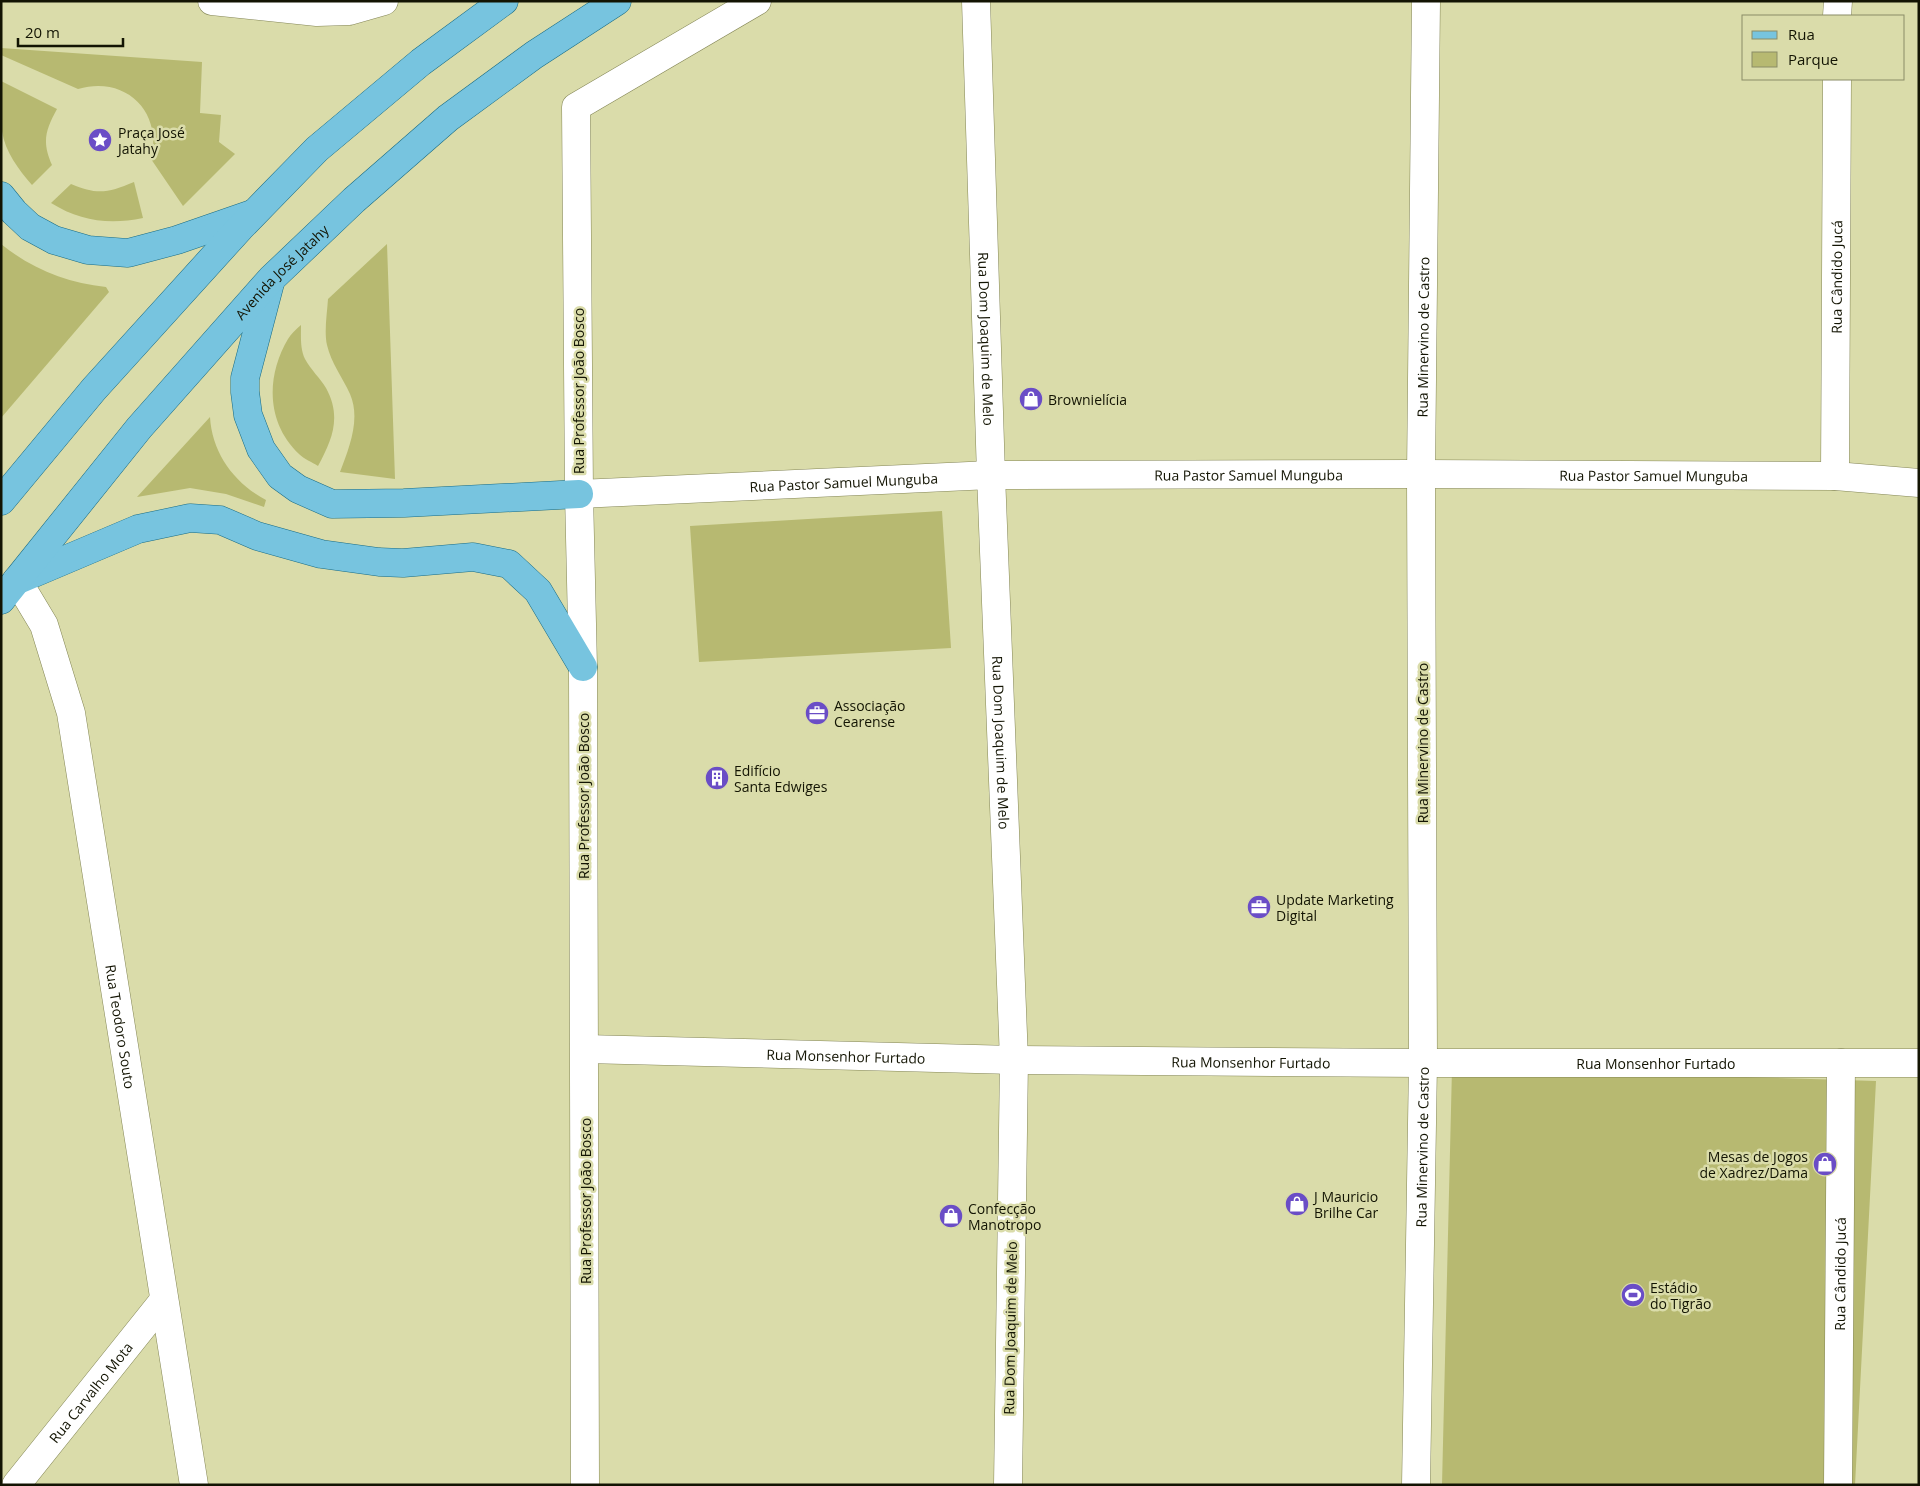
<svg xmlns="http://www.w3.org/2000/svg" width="1920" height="1486" viewBox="0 0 1920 1486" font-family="'Open Sans',sans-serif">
<rect width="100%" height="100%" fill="#dadcaa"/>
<path fill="#b7b971" d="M 1,48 L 202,62 L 200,113 L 221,115 L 219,142 L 235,154 L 183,206 L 151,159 C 163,111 125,75 78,89 L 1,55 Z
M 1,81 L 57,109 C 45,131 42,142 52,165 L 32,185 C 19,170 5,152 2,131 C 0,115 1,97 1,81 Z
M 134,182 L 143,218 C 109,225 80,221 51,203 L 71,184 C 97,195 108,193 134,182 Z
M 1,244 C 32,269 67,283 106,287 L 109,292 L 1,418 Z
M 387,244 L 395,479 L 340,472 C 349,448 361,419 350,394 C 343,378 331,363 327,345 C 324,332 327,314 328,299 Z
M 301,325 C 301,336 300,349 305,359 C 311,370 320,378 326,388 C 342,417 332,440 318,466 C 312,462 304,459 299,454 C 266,423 266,376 288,339 C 291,334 296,329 301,325 Z
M 210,417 C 212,453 234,483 266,500 L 264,507 L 226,494 L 190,488 L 137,497 Z
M 942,511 L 951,648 L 699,662 L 690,526 Z
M 1452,1068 L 1876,1081 L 1855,1485 L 1442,1485 Z"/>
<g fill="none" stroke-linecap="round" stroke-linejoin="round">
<g stroke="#848656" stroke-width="29">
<g id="minor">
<path d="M 212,1 L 317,12 L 349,11 L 384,1"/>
<path id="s1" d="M 976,1 L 991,475 L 1014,1060 L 1008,1485"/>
<path d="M 1837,16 L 1838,1"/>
<path id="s2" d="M 1835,476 L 1837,79"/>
<path id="s3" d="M 579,494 L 991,475 L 1421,474 L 1835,476 L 1919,483"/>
<path id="s4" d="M 17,580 L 44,625 L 71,713 L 194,1485"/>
<path id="s5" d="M 585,1049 L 1014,1060 L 1423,1063 L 1919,1063"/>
<path id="s6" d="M 16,1485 L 164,1300"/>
<path d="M 585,1485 L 583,667 L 579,494 L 576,107 L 757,1"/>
<path id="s7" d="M 1416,1485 L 1423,1063 L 1421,474 L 1426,1"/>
<path id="s8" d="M 1838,1485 L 1841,1063"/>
</g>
</g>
<g stroke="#1a6c84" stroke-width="29">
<g id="major">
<path d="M 1,196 L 14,212 L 30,227 L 54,240 L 88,250 L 128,253 L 177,240 L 252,214"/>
<path d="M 270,283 L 245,378 L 245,392 L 248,415 L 261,449 L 280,476 L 298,489 L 332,504 L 404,503 L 579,494"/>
<path d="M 1,501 L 94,389 L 240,228 L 317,149 L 421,62 L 504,1"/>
<path d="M 20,579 L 138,529 L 190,518 L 220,520 L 257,536 L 321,554 L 379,562 L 403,563 L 473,557 L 509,564 L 538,591 L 583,667"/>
<path id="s9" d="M 1,600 L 139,428 L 271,279 L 354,200 L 448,118 L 534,55 L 617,1"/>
</g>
</g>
<use href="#minor" stroke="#fff" stroke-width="28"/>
<use href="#major" stroke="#77c4df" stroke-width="28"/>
</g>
<defs>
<g id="sight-disc" transform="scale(1.25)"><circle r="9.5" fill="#6a4dc6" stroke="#dadcaa"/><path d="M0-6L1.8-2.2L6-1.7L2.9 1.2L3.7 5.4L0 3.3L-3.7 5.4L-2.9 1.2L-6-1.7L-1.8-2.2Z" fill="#fff"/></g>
<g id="shop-disc" transform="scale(1.25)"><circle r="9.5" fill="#6a4dc6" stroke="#dadcaa"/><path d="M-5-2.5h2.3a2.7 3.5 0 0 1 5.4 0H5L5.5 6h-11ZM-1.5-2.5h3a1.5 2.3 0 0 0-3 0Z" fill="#fff"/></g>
<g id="office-disc" transform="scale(1.25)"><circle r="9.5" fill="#6a4dc6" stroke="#dadcaa"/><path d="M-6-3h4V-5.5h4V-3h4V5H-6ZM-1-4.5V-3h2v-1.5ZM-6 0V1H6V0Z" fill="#fff"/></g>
<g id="building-disc" transform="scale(1.25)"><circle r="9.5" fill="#6a4dc6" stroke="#dadcaa"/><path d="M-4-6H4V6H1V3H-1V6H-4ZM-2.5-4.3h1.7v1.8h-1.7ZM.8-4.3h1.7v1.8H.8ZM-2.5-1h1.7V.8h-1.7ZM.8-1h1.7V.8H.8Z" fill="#fff"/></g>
<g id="stadium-disc" transform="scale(1.25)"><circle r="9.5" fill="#6a4dc6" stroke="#dadcaa"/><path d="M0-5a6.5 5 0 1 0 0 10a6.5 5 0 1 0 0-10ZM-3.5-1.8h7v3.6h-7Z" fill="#fff"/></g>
</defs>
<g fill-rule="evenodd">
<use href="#sight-disc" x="100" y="140"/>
<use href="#shop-disc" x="1031" y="399"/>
<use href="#office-disc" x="817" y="713"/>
<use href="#building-disc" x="717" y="778"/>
<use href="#office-disc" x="1259" y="907"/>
<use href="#shop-disc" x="1825" y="1164"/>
<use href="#shop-disc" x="1297" y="1204"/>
<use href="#shop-disc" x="951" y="1216"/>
<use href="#stadium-disc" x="1633" y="1295"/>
</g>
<g text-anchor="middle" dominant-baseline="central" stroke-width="5" stroke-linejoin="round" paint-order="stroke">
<g font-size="14" fill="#131403" stroke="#dadcaa" text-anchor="start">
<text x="118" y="132">Praça José<tspan x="118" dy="16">Jatahy</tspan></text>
<text x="1048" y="399">Brownielícia</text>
<text x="834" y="705">Associação<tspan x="834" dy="16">Cearense</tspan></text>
<text x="734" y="770">Edifício<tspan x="734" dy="16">Santa Edwiges</tspan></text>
<text x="1276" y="899">Update Marketing<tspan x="1276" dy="16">Digital</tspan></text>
<text x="1808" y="1156" text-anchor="end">Mesas de Jogos<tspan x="1808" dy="16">de Xadrez/Dama</tspan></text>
<text x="1314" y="1196">J Mauricio<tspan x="1314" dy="16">Brilhe Car</tspan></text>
<text x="968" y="1208">Confecção<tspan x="968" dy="16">Manotropo</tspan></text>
<text x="1650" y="1287">Estádio<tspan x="1650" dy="16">do Tigrão</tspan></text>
</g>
<g font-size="14" fill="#131403" stroke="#dadcaa">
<text stroke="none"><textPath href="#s9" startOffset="432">Avenida José Jatahy</textPath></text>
<text stroke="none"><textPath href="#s2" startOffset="199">Rua Cândido Jucá</textPath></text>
<text stroke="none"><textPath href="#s1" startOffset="338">Rua Dom Joaquim de Melo</textPath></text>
<text stroke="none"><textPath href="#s7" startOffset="1148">Rua Minervino de Castro</textPath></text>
<text transform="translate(578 391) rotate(-90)">Rua Professor João Bosco</text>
<text stroke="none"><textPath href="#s3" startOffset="670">Rua Pastor Samuel Munguba</textPath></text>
<text stroke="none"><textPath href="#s3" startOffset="1075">Rua Pastor Samuel Munguba</textPath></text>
<text stroke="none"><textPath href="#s3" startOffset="265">Rua Pastor Samuel Munguba</textPath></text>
<text stroke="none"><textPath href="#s1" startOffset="742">Rua Dom Joaquim de Melo</textPath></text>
<text transform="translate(1422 743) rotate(-90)">Rua Minervino de Castro</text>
<text transform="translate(583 796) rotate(-90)">Rua Professor João Bosco</text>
<text stroke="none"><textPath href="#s4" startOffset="462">Rua Teodoro Souto</textPath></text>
<text stroke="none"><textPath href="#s5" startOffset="261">Rua Monsenhor Furtado</textPath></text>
<text stroke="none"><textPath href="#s5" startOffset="666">Rua Monsenhor Furtado</textPath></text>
<text stroke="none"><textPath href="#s5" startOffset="1071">Rua Monsenhor Furtado</textPath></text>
<text stroke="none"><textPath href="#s7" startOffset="338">Rua Minervino de Castro</textPath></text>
<text transform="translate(585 1201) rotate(-90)">Rua Professor João Bosco</text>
<text stroke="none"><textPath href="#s8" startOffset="211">Rua Cândido Jucá</textPath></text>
<text transform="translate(1010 1328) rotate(-89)">Rua Dom Joaquim de Melo</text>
<text stroke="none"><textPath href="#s6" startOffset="119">Rua Carvalho Mota</textPath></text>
</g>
</g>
<rect width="1920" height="1486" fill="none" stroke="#131403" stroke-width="5"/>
<rect x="1742" y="15" width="162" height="65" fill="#dadcaa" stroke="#8a8c67"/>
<rect x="1752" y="31" width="25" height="8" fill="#77c4df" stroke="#8a8c67"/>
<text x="1788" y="40" font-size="15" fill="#131403">Rua</text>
<rect x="1752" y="52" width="25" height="15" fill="#b7b971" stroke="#8a8c67"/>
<text x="1788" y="65" font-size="15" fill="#131403">Parque</text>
<path d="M18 38v8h105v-8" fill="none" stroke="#131403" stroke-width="2.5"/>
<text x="25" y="38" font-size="15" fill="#131403" stroke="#dadcaa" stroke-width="4" paint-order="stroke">20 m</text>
</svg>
